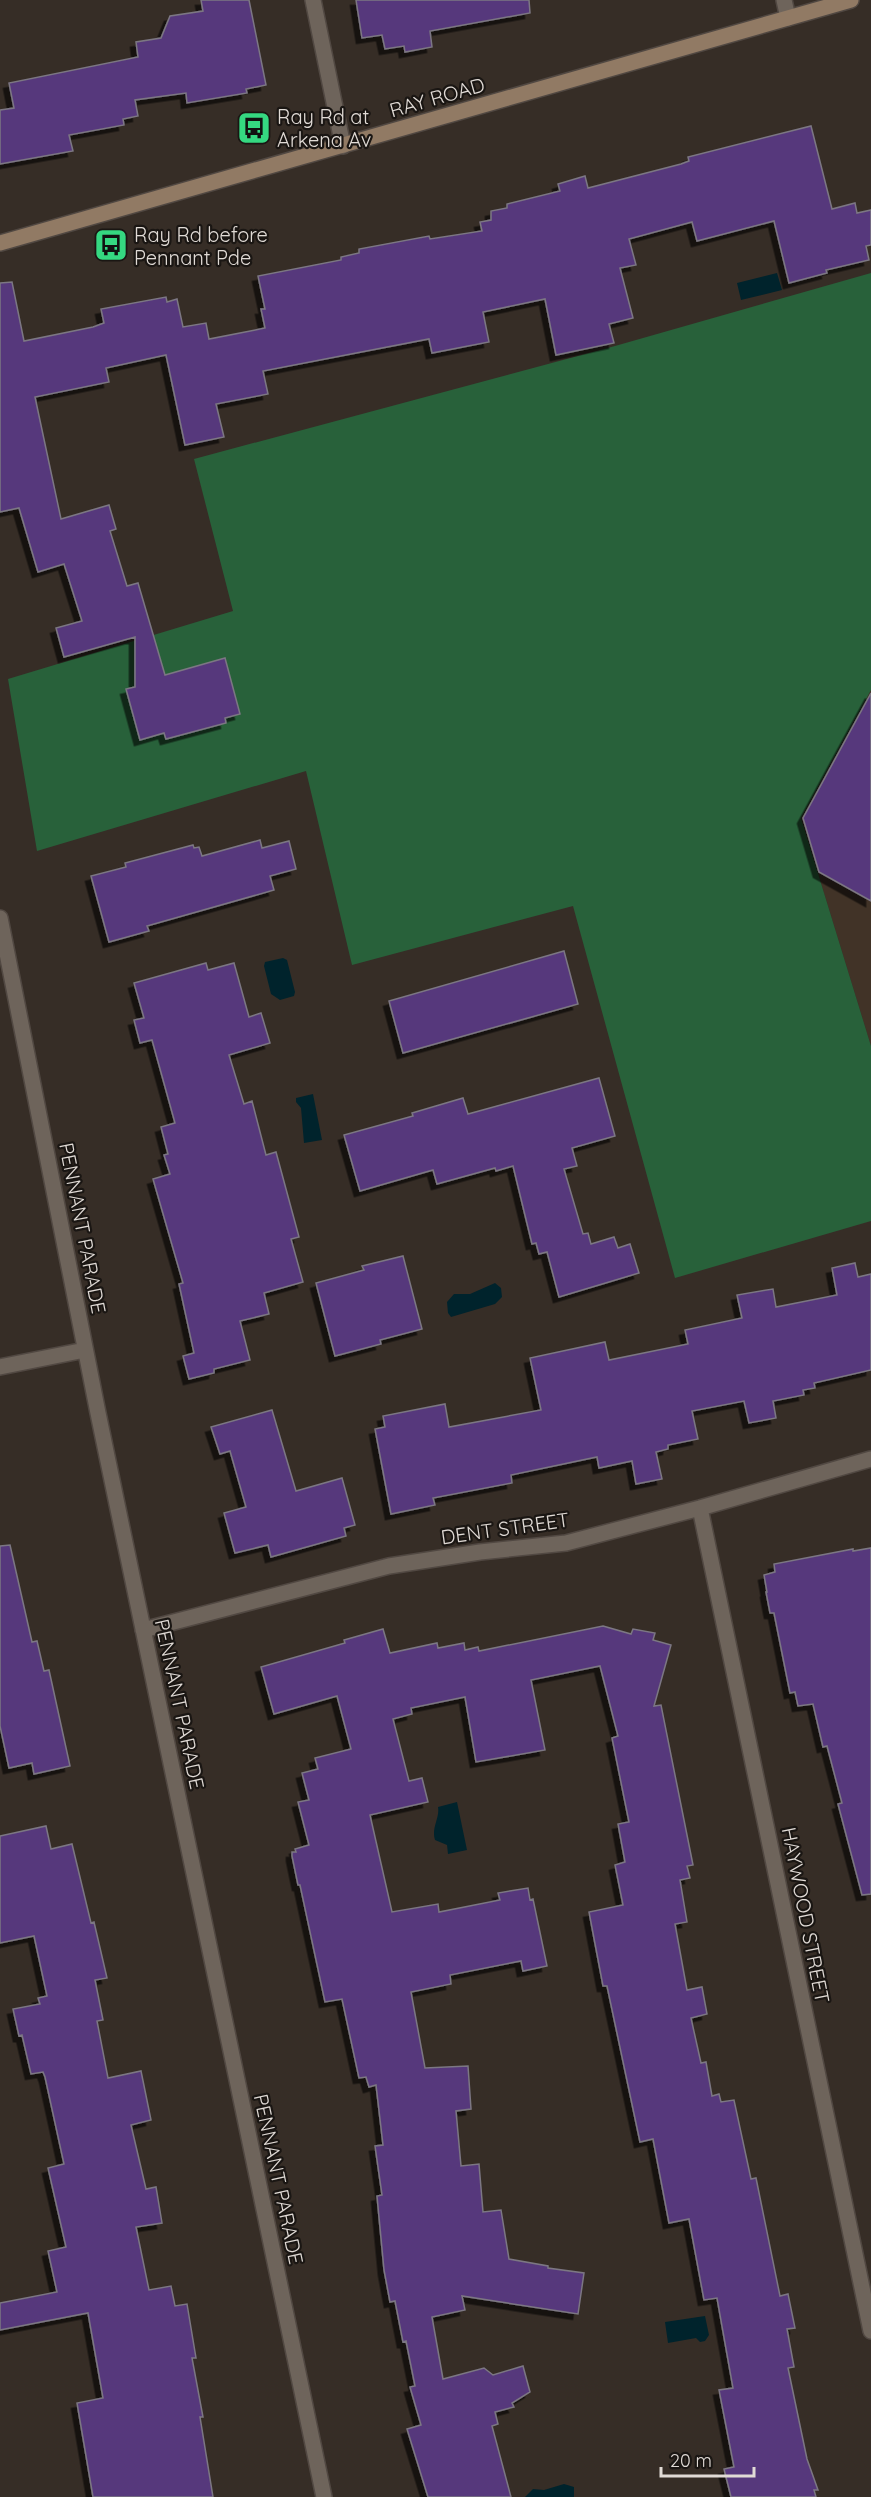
<svg xmlns="http://www.w3.org/2000/svg" width="871" height="2497" viewBox="0 0 871 2497" font-family="Quicksand,sans-serif">
<defs>
<filter id="shadow"><feDropShadow dx="-5.5" dy="5.5" stdDeviation="0" flood-color="#0009"/></filter>
</defs>
<rect width="100%" height="100%" fill="#362d26"/>
<path fill="#413327" d="M 871,690 L 871,1046 L 801,818 Z"/>
<path fill="#28613a" d="M 871,273 L 871,690 L 801,818 L 871,1046 L 871,1221 L 675,1278 L 573,906 L 352,965 L 306,771 L 37,851 L 8,679 L 233,611 L 194,459 L 615,346 Z"/>
<path fill="#00232c" d="M 777,273 L 782,290 L 741,300 L 737,283 Z
M 283,958 L 287,960 L 295,992 L 294,996 L 280,1000 L 271,994 L 264,966 L 265,962 Z
M 313,1094 L 322,1140 L 304,1143 L 301,1108 L 296,1102 L 296,1098 Z
M 495,1283 L 501,1288 L 502,1297 L 495,1304 L 451,1317 L 448,1313 L 447,1302 L 454,1294 L 470,1294 Z
M 457,1802 L 467,1850 L 448,1854 L 447,1845 L 435,1840 C 431,1828 440,1818 438,1807 Z
M 705,2316 L 709,2335 L 705,2341 L 700,2342 L 696,2338 L 668,2343 L 665,2322 Z
M 564,2484 L 574,2487 L 574,2497 L 525,2497 L 533,2489 L 544,2490 Z"/>
<path fill="#57397c" stroke="#7c7783" stroke-width="1.5" filter="url(#shadow)" d="M 201,0 L 249,0 L 266,85 L 246,89 L 247,93 L 187,103 L 186,93 L 135,100 L 138,116 L 123,119 L 124,125 L 69,135 L 73,151 L 0,164 L 0,110 L 14,108 L 9,83 L 138,57 L 136,42 L 161,38 L 170,16 L 203,11 Z
M 356,0 L 529,0 L 530,13 L 430,31 L 432,47 L 405,52 L 404,46 L 385,49 L 382,35 L 362,38 Z
M 811,126 L 832,209 L 855,203 L 857,213 L 871,210 L 871,245 L 866,246 L 869,260 L 826,270 L 827,273 L 789,283 L 774,221 L 697,241 L 692,222 L 629,239 L 636,265 L 620,268 L 633,318 L 609,324 L 614,343 L 556,355 L 545,299 L 483,312 L 489,342 L 432,353 L 429,339 L 263,371 L 268,394 L 216,404 L 224,437 L 185,445 L 166,355 L 106,368 L 109,382 L 35,397 L 61,519 L 109,505 L 116,529 L 110,531 L 127,586 L 138,583 L 165,675 L 225,658 L 240,714 L 225,718 L 226,723 L 166,739 L 164,733 L 140,740 L 126,689 L 135,687 L 135,637 L 64,657 L 56,628 L 82,621 L 64,564 L 38,572 L 19,508 L 0,512 L 0,283 L 12,282 L 24,341 L 93,327 L 104,323 L 101,309 L 166,297 L 167,302 L 177,299 L 183,327 L 206,323 L 209,339 L 265,328 L 261,309 L 265,309 L 258,276 L 341,260 L 341,257 L 359,253 L 359,249 L 429,236 L 430,239 L 482,231 L 480,222 L 491,220 L 491,211 L 507,208 L 507,204 L 560,191 L 558,184 L 585,176 L 588,188 L 681,164 L 689,161 L 688,157 Z
M 871,693 L 871,901 L 819,872 L 803,818 Z
M 260,840 L 262,848 L 289,841 L 296,869 L 270,876 L 274,890 L 147,926 L 149,931 L 109,942 L 91,876 L 126,867 L 125,863 L 193,845 L 194,848 L 199,847 L 202,856 Z
M 564,951 L 578,1004 L 403,1053 L 389,1001 Z
M 206,963 L 208,970 L 234,963 L 249,1017 L 261,1013 L 270,1043 L 229,1055 L 244,1104 L 252,1101 L 266,1155 L 276,1152 L 299,1237 L 291,1239 L 303,1282 L 264,1293 L 269,1314 L 240,1321 L 250,1360 L 214,1369 L 214,1373 L 189,1379 L 183,1356 L 194,1353 L 179,1284 L 183,1283 L 153,1179 L 170,1174 L 164,1155 L 168,1154 L 161,1127 L 175,1123 L 152,1040 L 140,1043 L 134,1020 L 144,1018 L 134,983 Z
M 599,1078 L 615,1136 L 572,1148 L 577,1166 L 564,1169 L 583,1234 L 588,1233 L 591,1244 L 614,1237 L 618,1248 L 630,1244 L 639,1273 L 559,1297 L 547,1252 L 539,1254 L 536,1243 L 532,1244 L 513,1166 L 496,1171 L 495,1168 L 437,1184 L 433,1170 L 360,1191 L 344,1135 L 413,1116 L 412,1113 L 463,1098 L 468,1114 Z
M 403,1256 L 422,1329 L 380,1340 L 381,1344 L 335,1356 L 316,1283 L 364,1270 L 362,1266 Z
M 855,1263 L 858,1277 L 871,1274 L 871,1370 L 814,1383 L 815,1388 L 803,1390 L 804,1395 L 773,1401 L 776,1418 L 749,1423 L 744,1401 L 692,1411 L 698,1439 L 668,1445 L 668,1449 L 656,1452 L 662,1479 L 636,1484 L 632,1461 L 599,1468 L 597,1457 L 511,1475 L 512,1483 L 433,1498 L 435,1505 L 391,1514 L 375,1429 L 385,1427 L 383,1416 L 445,1404 L 449,1427 L 541,1410 L 530,1358 L 605,1342 L 609,1360 L 688,1344 L 685,1330 L 742,1318 L 737,1295 L 773,1289 L 776,1307 L 837,1295 L 832,1268 Z
M 272,1410 L 296,1491 L 342,1478 L 355,1525 L 344,1528 L 346,1536 L 271,1557 L 268,1545 L 235,1553 L 224,1513 L 246,1507 L 230,1451 L 220,1454 L 211,1427 Z
M 10,1545 L 32,1642 L 37,1641 L 44,1671 L 49,1670 L 70,1766 L 34,1774 L 32,1763 L 9,1768 L 0,1726 L 0,1546 Z
M 871,1548 L 871,1894 L 862,1895 L 838,1804 L 842,1803 L 827,1746 L 823,1747 L 813,1704 L 798,1706 L 795,1692 L 790,1693 L 774,1613 L 770,1613 L 766,1592 L 767,1592 L 764,1575 L 775,1572 L 774,1564 L 853,1549 L 853,1551 Z
M 603,1626 L 631,1634 L 633,1629 L 655,1633 L 653,1640 L 671,1645 L 654,1706 L 661,1705 L 693,1865 L 687,1866 L 690,1878 L 680,1880 L 687,1922 L 675,1924 L 687,1990 L 702,1987 L 707,2014 L 691,2018 L 701,2063 L 706,2062 L 712,2096 L 719,2094 L 721,2102 L 734,2100 L 751,2179 L 756,2178 L 780,2296 L 788,2294 L 795,2328 L 787,2329 L 794,2367 L 788,2368 L 807,2459 L 818,2490 L 814,2490 L 816,2497 L 731,2497 L 724,2469 L 734,2467 L 719,2390 L 733,2388 L 717,2298 L 704,2300 L 689,2219 L 669,2223 L 653,2139 L 640,2142 L 607,1986 L 603,1986 L 589,1912 L 623,1905 L 615,1865 L 625,1862 L 618,1824 L 629,1822 L 612,1738 L 618,1736 L 600,1666 L 531,1680 L 545,1750 L 476,1762 L 465,1697 L 411,1708 L 412,1714 L 393,1719 L 409,1781 L 422,1778 L 428,1802 L 370,1815 L 392,1912 L 438,1904 L 439,1912 L 500,1900 L 498,1893 L 528,1888 L 530,1900 L 533,1899 L 547,1966 L 523,1971 L 521,1961 L 450,1975 L 451,1984 L 411,1992 L 425,2068 L 468,2066 L 471,2109 L 456,2111 L 461,2166 L 479,2164 L 483,2212 L 501,2210 L 509,2259 L 548,2266 L 548,2268 L 584,2273 L 578,2314 L 462,2296 L 465,2310 L 432,2317 L 443,2379 L 484,2368 L 493,2375 L 523,2366 L 530,2392 L 512,2403 L 514,2407 L 495,2412 L 498,2424 L 492,2426 L 511,2497 L 428,2497 L 407,2429 L 421,2425 L 410,2387 L 415,2386 L 406,2341 L 403,2342 L 395,2301 L 390,2302 L 384,2270 L 377,2196 L 382,2195 L 375,2146 L 383,2145 L 376,2085 L 369,2087 L 366,2077 L 359,2078 L 342,1999 L 325,2002 L 300,1885 L 298,1885 L 292,1856 L 292,1852 L 296,1852 L 295,1849 L 309,1845 L 298,1802 L 309,1800 L 302,1773 L 318,1769 L 315,1758 L 351,1749 L 337,1696 L 274,1714 L 261,1667 L 345,1643 L 344,1640 L 383,1629 L 390,1653 L 437,1643 L 438,1648 L 464,1643 L 465,1650 L 478,1647 L 479,1651 Z
M 46,1826 L 51,1849 L 72,1844 L 91,1923 L 94,1922 L 107,1978 L 95,1980 L 103,2020 L 97,2021 L 108,2078 L 141,2071 L 151,2120 L 131,2125 L 146,2189 L 156,2187 L 162,2223 L 136,2227 L 149,2290 L 171,2286 L 175,2306 L 187,2304 L 196,2358 L 192,2358 L 203,2417 L 200,2417 L 213,2497 L 93,2497 L 77,2403 L 103,2398 L 88,2313 L 0,2330 L 0,2303 L 57,2292 L 48,2251 L 66,2247 L 48,2168 L 64,2164 L 45,2077 L 43,2072 L 31,2074 L 22,2035 L 19,2036 L 13,2009 L 40,2004 L 38,1998 L 47,1996 L 34,1936 L 0,1943 L 0,1836 Z"/>
<g fill="none" stroke-linecap="round" stroke-linejoin="round">
<g stroke="#514842" stroke-width="18">
<path id="street" d="M 313,0 L 343,146
M 784,0 L 788,18
M 0,918 L 98,1413 L 324,2497
M 0,1367 L 85,1350
M 700,1508 L 871,2331
M 143,1630 L 389,1566 L 480,1552 L 566,1543 L 700,1508 L 871,1459"/>
</g>
<g stroke="#514842" stroke-width="18">
<path id="secondary" d="M 0,243 L 851,0"/>
</g>
<use href="#street" stroke="#6e645b" stroke-width="15"/>
<use href="#secondary" stroke="#917a64" stroke-width="15"/>
</g>
<defs>
<g id="bus-square" transform="scale(1.725)"><rect x="-9" y="-9" width="18" height="18" rx="4" fill="#35d881" stroke="#1a1613"/><path d="M-5-6H5V4H4V6H2V4H-2V6H-4V4H-5ZM-3.5-4V0h7V-4ZM-3.5 1.2v1.5H-2V1.2ZM2 1.2v1.5H3.5V1.2Z" fill="#111"/></g>
</defs>
<g fill-rule="evenodd">
<use href="#bus-square" x="254" y="128"/>
<use href="#bus-square" x="111" y="245"/>
</g>
<g text-anchor="middle" dominant-baseline="central" stroke-width="4.5" stroke-linejoin="round" paint-order="stroke">
<g font-size="20" fill="#e1dbd6" stroke="#1a1613">
<text transform="translate(437 97) rotate(-16)">RAY ROAD</text>
<text transform="translate(83 1228) rotate(79)">PENNANT PARADE</text>
<text transform="translate(505 1528) rotate(-8)">DENT STREET</text>
<text transform="translate(180 1704) rotate(78)">PENNANT PARADE</text>
<text transform="translate(806 1915) rotate(79)">HAYWOOD STREET</text>
<text transform="translate(279 2179) rotate(78)">PENNANT PARADE</text>
</g>
<g font-size="20" fill="#e1dbd6" stroke="#1a1613" text-anchor="start">
<text x="277" y="116">Ray Rd at<tspan x="277" dy="23">Arkena Av</tspan></text>
<text x="134" y="234">Ray Rd before<tspan x="134" dy="23">Pennant Pde</tspan></text>
</g>
</g>
<path d="M661 2467v9h93v-9" fill="none" stroke="#e1dbd6" stroke-width="3"/>
<text x="670" y="2467" font-size="18" fill="#e1dbd6" stroke="#1a1613" stroke-width="4.5" paint-order="stroke">20 m</text>
</svg>
